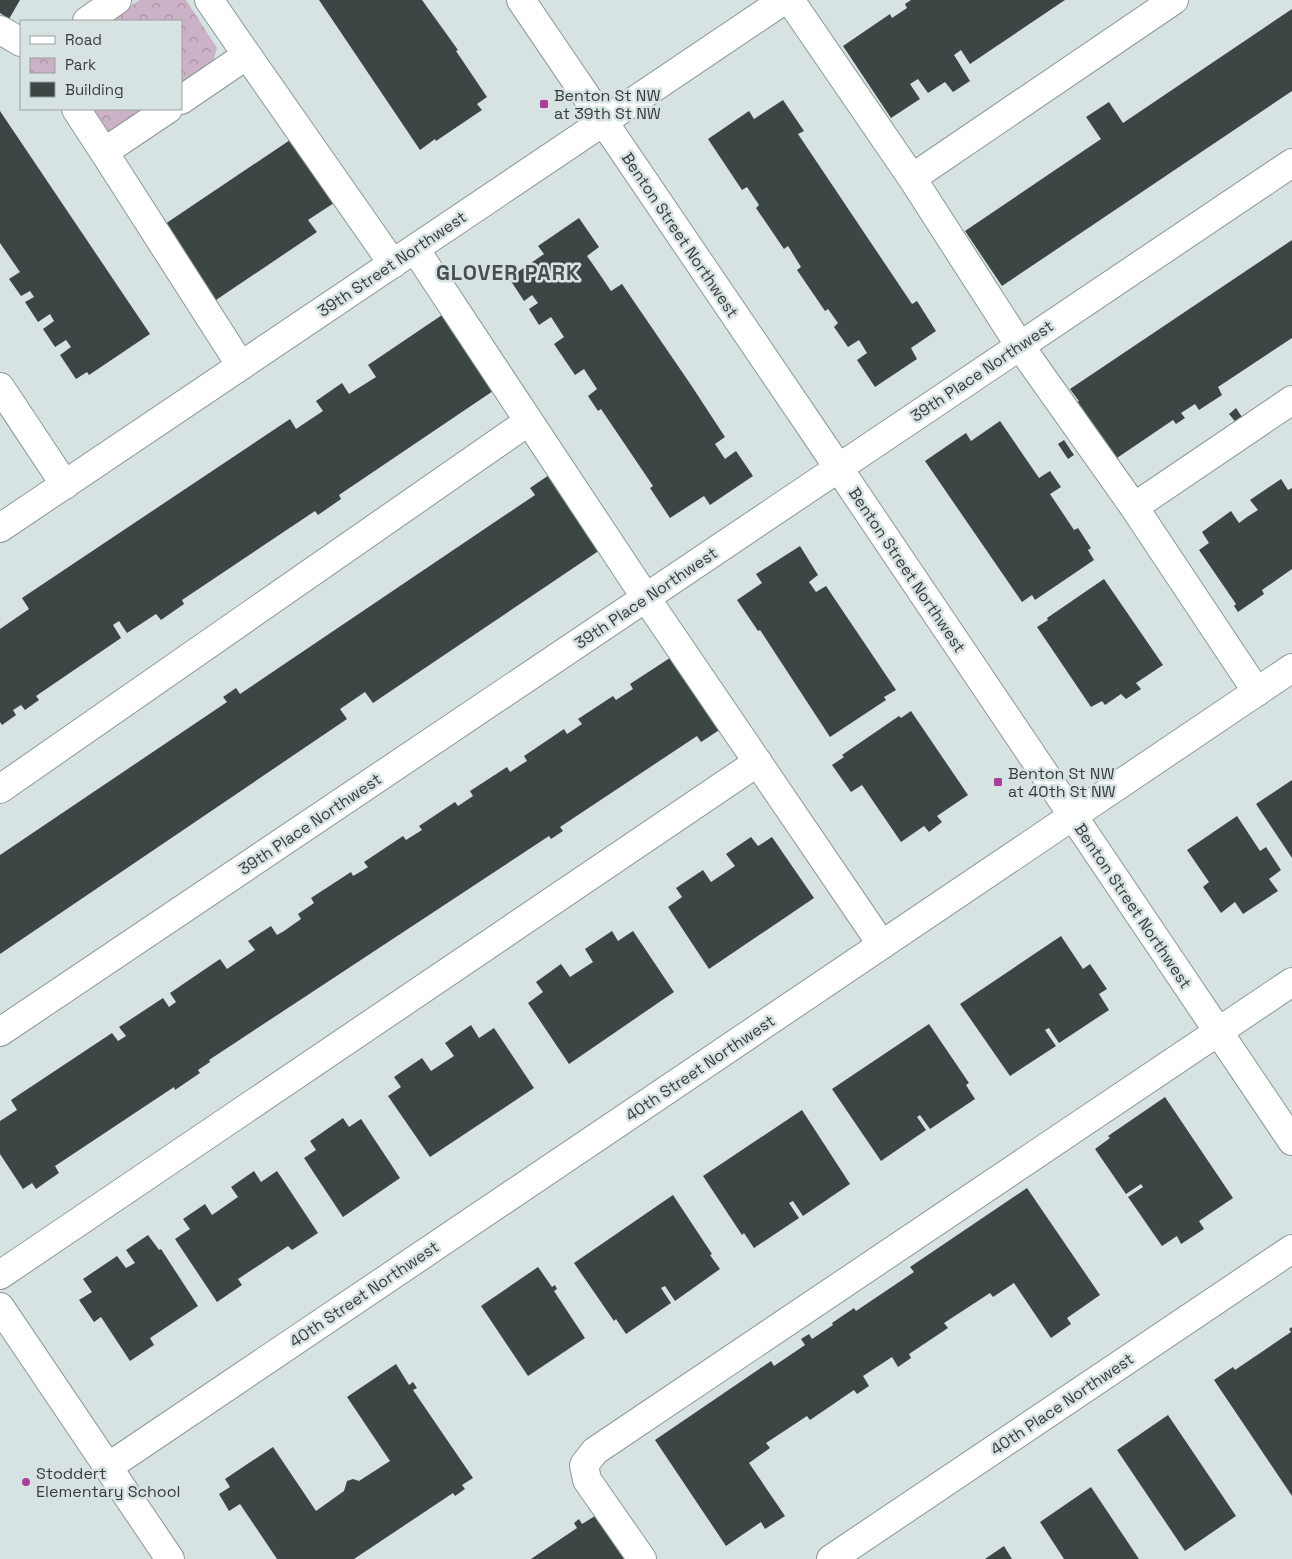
<svg xmlns="http://www.w3.org/2000/svg" width="1292" height="1559" viewBox="0 0 1292 1559" font-family="'Space Grotesk',sans-serif">
<defs>
<pattern id="park-crowns" width="20" height="18" patternUnits="userSpaceOnUse" patternTransform="scale(1.25)"><rect width="20" height="18" fill="#ccb2c6"/><path d="M2 6a3 3 0 1 1 6 0M12 15a3 3 0 1 1 6 0" fill="none" stroke="#a792a2"/></pattern>
</defs>
<rect width="100%" height="100%" fill="#d7e3e2"/>
<path fill="url(#park-crowns)" d="M 140,0 L 186,0 L 217,48 L 212,65 L 181,85 L 181,21 L 106,21 Z
M 91,109 L 144,109 L 106,133 Z"/>
<path fill="#3c4645" d="M 0,0 L 20,0 L 9,19 L 0,13 Z
M 319,0 L 422,0 L 458,50 L 456,51 L 487,97 L 477,104 L 482,110 L 436,141 L 435,139 L 420,150 Z
M 911,0 L 1065,0 L 970,64 L 961,50 L 954,55 L 970,81 L 953,92 L 945,82 L 928,93 L 918,79 L 910,84 L 920,99 L 891,118 L 843,46 L 890,14 L 892,18 L 907,8 L 905,4 Z
M 1292,9 L 1292,91 L 1002,286 L 965,231 L 1101,139 L 1086,117 L 1109,102 L 1123,123 Z
M 783,100 L 804,131 L 798,134 L 912,304 L 917,301 L 936,331 L 911,348 L 917,359 L 875,387 L 857,360 L 867,353 L 859,340 L 848,347 L 834,327 L 838,323 L 828,309 L 825,311 L 797,270 L 801,267 L 788,246 L 784,249 L 756,208 L 759,205 L 747,187 L 742,190 L 708,139 L 749,111 L 754,119 Z
M 0,111 L 150,334 L 89,375 L 87,372 L 76,379 L 60,355 L 71,347 L 66,340 L 55,347 L 43,329 L 54,321 L 50,314 L 38,322 L 25,302 L 34,297 L 30,291 L 21,296 L 9,279 L 20,272 L 0,243 Z
M 293,138 L 337,201 L 308,220 L 317,232 L 216,300 L 207,288 L 205,289 L 165,224 Z
M 579,218 L 599,247 L 587,256 L 594,266 L 611,291 L 622,284 L 691,385 L 725,437 L 715,444 L 725,459 L 736,451 L 753,476 L 710,505 L 704,496 L 670,518 L 650,488 L 653,486 L 601,409 L 598,411 L 588,396 L 597,389 L 584,369 L 575,375 L 554,344 L 564,337 L 551,317 L 539,325 L 529,309 L 538,303 L 532,295 L 524,301 L 509,278 L 544,254 L 538,246 Z
M 1292,240 L 1292,338 L 1218,387 L 1222,395 L 1199,410 L 1195,404 L 1181,413 L 1185,418 L 1176,424 L 1173,420 L 1114,460 L 1076,403 L 1079,401 L 1070,389 Z
M 445,313 L 496,389 L 339,495 L 341,499 L 318,515 L 315,511 L 182,600 L 184,604 L 161,620 L 156,614 L 127,633 L 119,621 L 113,625 L 121,638 L 36,696 L 39,700 L 25,710 L 21,705 L 13,710 L 16,715 L 2,725 L 0,722 L 0,629 L 29,609 L 22,598 L 290,419 L 296,429 L 323,411 L 316,401 L 342,383 L 349,394 L 376,377 L 368,365 Z
M 1236,408 L 1244,420 L 1238,425 L 1229,414 Z
M 1000,421 L 1039,478 L 1050,471 L 1061,487 L 1050,494 L 1074,530 L 1078,528 L 1091,548 L 1088,550 L 1094,560 L 1035,600 L 1032,595 L 1022,602 L 925,461 L 966,433 L 971,441 Z
M 1064,440 L 1074,455 L 1068,459 L 1058,444 Z
M 552,473 L 603,548 L 373,703 L 365,692 L 340,709 L 347,719 L 0,954 L 0,855 L 227,702 L 223,697 L 236,688 L 240,694 L 535,495 L 530,488 Z
M 1281,479 L 1288,490 L 1292,488 L 1292,569 L 1262,590 L 1264,594 L 1238,612 L 1234,606 L 1236,604 L 1199,550 L 1209,543 L 1202,532 L 1231,511 L 1239,523 L 1247,517 L 1258,510 L 1250,500 Z
M 800,546 L 818,575 L 809,582 L 816,592 L 826,586 L 896,690 L 884,697 L 886,700 L 830,737 L 760,630 L 758,631 L 737,600 L 762,583 L 756,574 Z
M 1104,579 L 1163,665 L 1136,683 L 1141,689 L 1126,699 L 1121,694 L 1105,705 L 1102,701 L 1091,707 L 1037,627 L 1048,620 L 1047,618 Z
M 676,654 L 724,727 L 701,742 L 697,736 L 560,827 L 563,831 L 551,839 L 549,836 L 209,1060 L 210,1062 L 198,1070 L 200,1073 L 175,1090 L 174,1087 L 55,1166 L 59,1173 L 36,1189 L 32,1183 L 23,1189 L 0,1154 L 0,1121 L 17,1110 L 11,1100 L 112,1033 L 118,1041 L 126,1036 L 119,1027 L 163,998 L 169,1007 L 176,1002 L 170,993 L 220,959 L 227,969 L 255,950 L 248,941 L 271,926 L 277,935 L 284,931 L 301,919 L 298,914 L 314,903 L 311,898 L 351,872 L 353,876 L 360,872 L 368,867 L 364,862 L 403,836 L 406,840 L 422,830 L 419,826 L 455,802 L 458,806 L 473,796 L 470,791 L 507,767 L 510,772 L 519,766 L 527,761 L 524,756 L 564,729 L 567,734 L 582,724 L 578,719 L 613,696 L 616,700 L 633,689 L 630,684 Z
M 911,711 L 968,795 L 937,816 L 942,822 L 929,832 L 924,826 L 901,842 L 862,785 L 851,792 L 832,765 L 844,757 L 842,755 L 899,716 L 901,718 Z
M 1292,780 L 1292,858 L 1256,804 Z
M 1237,816 L 1260,851 L 1266,847 L 1281,870 L 1269,879 L 1278,891 L 1243,914 L 1235,902 L 1221,913 L 1203,887 L 1209,882 L 1187,850 Z
M 751,837 L 758,846 L 772,837 L 814,898 L 709,969 L 668,907 L 682,897 L 676,888 L 703,870 L 711,882 L 735,866 L 726,854 Z
M 612,931 L 618,941 L 633,931 L 674,992 L 569,1064 L 528,1003 L 543,992 L 536,982 L 561,964 L 570,977 L 593,962 L 585,949 Z
M 1061,936 L 1083,969 L 1090,964 L 1107,989 L 1099,994 L 1109,1010 L 1059,1043 L 1049,1028 L 1045,1030 L 1056,1046 L 1010,1076 L 960,1004 Z
M 929,1024 L 969,1083 L 966,1085 L 975,1099 L 930,1129 L 920,1115 L 917,1117 L 926,1130 L 881,1161 L 832,1089 Z
M 471,1025 L 479,1038 L 494,1028 L 534,1088 L 430,1157 L 388,1096 L 401,1087 L 394,1077 L 422,1058 L 431,1071 L 454,1056 L 445,1043 Z
M 1165,1097 L 1233,1198 L 1199,1221 L 1204,1229 L 1181,1244 L 1177,1236 L 1162,1246 L 1128,1197 L 1143,1187 L 1141,1184 L 1126,1194 L 1095,1149 L 1110,1138 L 1108,1136 Z
M 802,1110 L 850,1184 L 803,1216 L 793,1201 L 789,1203 L 799,1218 L 754,1248 L 744,1233 L 742,1235 L 703,1176 Z
M 343,1118 L 349,1127 L 361,1119 L 400,1178 L 343,1217 L 304,1158 L 316,1150 L 310,1141 Z
M 254,1171 L 261,1182 L 277,1171 L 318,1233 L 292,1250 L 288,1246 L 238,1279 L 242,1285 L 217,1302 L 175,1239 L 190,1229 L 183,1219 L 205,1204 L 212,1215 L 238,1197 L 231,1187 Z
M 1027,1188 L 1100,1295 L 1067,1318 L 1071,1324 L 1051,1338 L 1014,1283 L 993,1297 L 990,1293 L 944,1323 L 948,1328 L 909,1354 L 911,1358 L 898,1367 L 892,1357 L 863,1376 L 869,1386 L 857,1394 L 854,1390 L 810,1420 L 807,1416 L 766,1443 L 770,1448 L 749,1463 L 785,1516 L 765,1529 L 761,1522 L 726,1546 L 655,1440 L 771,1361 L 774,1366 L 805,1345 L 801,1339 L 809,1334 L 812,1339 L 833,1325 L 832,1323 L 854,1308 L 856,1311 L 914,1272 L 910,1267 Z
M 673,1195 L 712,1254 L 710,1255 L 720,1269 L 675,1301 L 665,1286 L 661,1288 L 671,1303 L 626,1334 L 616,1319 L 614,1321 L 574,1263 Z
M 148,1235 L 159,1250 L 161,1249 L 198,1306 L 150,1338 L 154,1345 L 130,1361 L 101,1317 L 94,1322 L 79,1300 L 92,1292 L 83,1279 L 117,1256 L 126,1268 L 135,1263 L 126,1250 Z
M 538,1267 L 552,1287 L 555,1285 L 557,1289 L 554,1291 L 585,1338 L 528,1376 L 481,1306 Z
M 1292,1327 L 1292,1496 L 1214,1380 L 1233,1367 L 1235,1370 L 1291,1332 L 1289,1329 Z
M 396,1364 L 409,1385 L 413,1382 L 417,1388 L 413,1390 L 473,1478 L 462,1485 L 465,1489 L 455,1496 L 453,1493 L 354,1559 L 277,1559 L 240,1504 L 229,1511 L 219,1494 L 230,1487 L 225,1479 L 273,1447 L 316,1511 L 344,1491 L 347,1481 L 353,1479 L 359,1481 L 390,1461 L 347,1397 Z
M 1168,1415 L 1236,1516 L 1185,1551 L 1117,1450 Z
M 1091,1487 L 1139,1559 L 1064,1559 L 1040,1522 Z
M 595,1516 L 624,1559 L 531,1559 L 577,1528 L 574,1523 L 579,1519 L 582,1524 Z
M 1004,1546 L 1012,1559 L 985,1559 Z"/>
<g fill="none" stroke-linecap="round" stroke-linejoin="round">
<g stroke="#8c9896" stroke-width="30">
<path id="minor" d="M 209,0 L 247,55
M 521,0 L 819,439 L 1292,1141
M 790,0 L 912,178 L 1020,346 L 1134,507
M 87,21 L 117,0
M 0,30 L 21,42
M 181,100 L 247,55 L 393,264
M 76,109 L 104,152
M 168,109 L 104,152 L 241,366
M 912,178 L 1174,0
M 415,249 L 646,598 L 882,945
M 0,387 L 65,485
M 0,528 L 784,0
M 1257,692 L 1134,507 L 1292,400
M 0,789 L 529,421
M 0,1032 L 1292,163
M 0,1275 L 758,762
M 0,1307 L 170,1559
M 108,1467 L 1292,668
M 642,1559 L 587,1480 L 584,1465 L 595,1451 L 1292,982
M 831,1559 L 1292,1249"/>
</g>
<use href="#minor" stroke="#fff" stroke-width="28"/>
</g>
<g fill="#ac3d9a" stroke="#d7e3e2" stroke-width="2">
<rect x="539" y="99" width="10" height="10" rx="2.5"/>
<rect x="993" y="777" width="10" height="10" rx="2.5"/>
<circle cx="26" cy="1482" r="5"/>
</g>
<g text-anchor="middle" dominant-baseline="central" stroke-width="5" stroke-linejoin="round" paint-order="stroke">
<g font-size="16" fill="#383d3c" stroke="#d7e3e2" text-anchor="start">
<text x="554" y="95">Benton St NW<tspan x="554" dy="18">at 39th St NW</tspan></text>
<text x="1008" y="773">Benton St NW<tspan x="1008" dy="18">at 40th St NW</tspan></text>
<text x="36" y="1473">Stoddert<tspan x="36" dy="18">Elementary School</tspan></text>
</g>
<g font-size="16" fill="#383d3c" stroke="#d7e3e2">
<text transform="translate(680 235) rotate(56)">Benton Street Northwest</text>
<text transform="translate(392 264) rotate(-34)">39th Street Northwest</text>
<text transform="translate(982 371) rotate(-34)">39th Place Northwest</text>
<text transform="translate(907 570) rotate(56)">Benton Street Northwest</text>
<text transform="translate(646 598) rotate(-34)">39th Place Northwest</text>
<text transform="translate(310 824) rotate(-34)">39th Place Northwest</text>
<text transform="translate(1133 906) rotate(56)">Benton Street Northwest</text>
<text transform="translate(700 1068) rotate(-34)">40th Street Northwest</text>
<text transform="translate(364 1294) rotate(-34)">40th Street Northwest</text>
<text transform="translate(1062 1404) rotate(-34)">40th Place Northwest</text>
</g>
<g font-size="21" font-weight="bold" letter-spacing="1" fill="#46504f" stroke="#d7e3e2">
<text x="508" y="272">GLOVER PARK</text>
</g>
</g>
<rect x="20" y="20" width="162" height="90" fill="#d7e3e2" stroke="#97a1a0"/>
<rect x="30" y="36" width="25" height="8" fill="#ffffff" stroke="#97a1a0"/>
<text x="65" y="45" font-size="15" fill="#383d3c">Road</text>
<rect x="30" y="58" width="25" height="15" fill="url(#park-crowns)" stroke="#97a1a0"/>
<text x="65" y="70" font-size="15" fill="#383d3c">Park</text>
<rect x="30" y="82" width="25" height="15" fill="#3c4645" stroke="#97a1a0"/>
<text x="65" y="95" font-size="15" fill="#383d3c">Building</text>
</svg>
